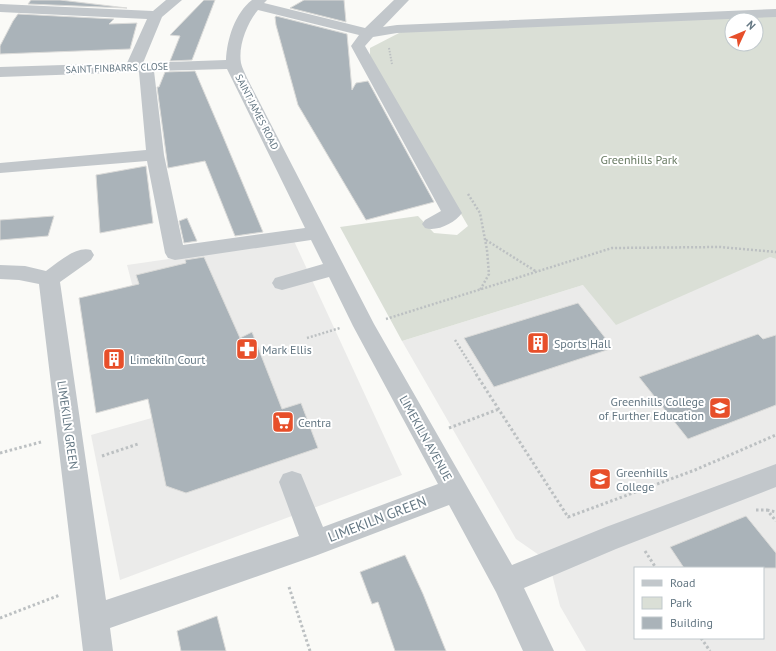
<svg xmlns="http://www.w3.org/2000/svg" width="776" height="651" viewBox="0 0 776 651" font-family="'PT Sans',sans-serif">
<rect width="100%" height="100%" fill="#fafaf7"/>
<path fill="#ebebea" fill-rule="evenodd" d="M 294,241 L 402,475 L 120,580 L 91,435 L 166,414 L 127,265 Z
M 770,257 L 776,259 L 776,651 L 586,651 L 560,606 L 549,562 L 516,539 L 402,341 L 583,285 ZM 635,568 L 763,568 L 763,638 L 635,638 Z"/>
<path fill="#dadfd6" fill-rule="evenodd" d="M 776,16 L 776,259 L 770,257 L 616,325 L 583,285 L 402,341 L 340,227 L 418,216 L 434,233 L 457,235 L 468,226 L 370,58 L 370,48 L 401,32 ZM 732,20 L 756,20 L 756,44 L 732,44 Z"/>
<path fill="#aab3b9" stroke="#dbdbd9" d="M 31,0 L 60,0 L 127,8 L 28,4 Z
M 204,0 L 215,0 L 192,60 L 170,61 L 180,36 L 170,35 Z
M 304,0 L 344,0 L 346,22 L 290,8 Z
M 18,14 L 114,19 L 109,24 L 137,23 L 130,49 L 0,54 L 0,46 L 13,21 Z
M 276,16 L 347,34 L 352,90 L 356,83 L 368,81 L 434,202 L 366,220 L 298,105 L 276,25 L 275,17 Z
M 195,71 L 222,134 L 263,232 L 235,236 L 205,161 L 168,168 L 157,87 L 159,87 L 165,72 Z
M 146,166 L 153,223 L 100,233 L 96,175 Z
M 54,216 L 48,236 L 0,240 L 0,220 Z
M 187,218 L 197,241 L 184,243 L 179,221 Z
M 204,257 L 240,338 L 252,332 L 282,409 L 301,403 L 318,448 L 186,493 L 166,486 L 148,399 L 96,413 L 79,298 L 139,284 L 136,275 L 186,263 L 185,260 Z
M 578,303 L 613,348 L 494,387 L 464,338 Z
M 758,334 L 763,339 L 776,335 L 776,405 L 688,439 L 639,377 Z
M 746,516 L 776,553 L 776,568 L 684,568 L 670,547 Z
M 405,555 L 423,594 L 446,651 L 395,651 L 378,602 L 372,604 L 360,572 Z
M 217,616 L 226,651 L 181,651 L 177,631 Z"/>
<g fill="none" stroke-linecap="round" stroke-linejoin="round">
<path stroke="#bcc0c2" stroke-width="2" stroke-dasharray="1.5 1.5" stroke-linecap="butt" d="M 389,48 L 392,64"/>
<path stroke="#bcc0c2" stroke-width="2.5" stroke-dasharray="2 2" stroke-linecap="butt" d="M 468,194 L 480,213 L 487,250 L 489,274 L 480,290
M 486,240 L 537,272
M 386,319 L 612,248 L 720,247 L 776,252
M 307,338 L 340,328
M 455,340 L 477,375"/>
<path stroke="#bcc0c2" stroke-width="3" stroke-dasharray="2.5 2.5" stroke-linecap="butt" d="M 476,374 L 568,517 L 695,470 L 776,435
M 449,428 L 499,409
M 0,453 L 41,442
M 102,456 L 138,444
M 756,510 L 767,510 L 776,521
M 767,510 L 776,512
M 645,551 L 656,568
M 289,587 L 310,651
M 0,618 L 60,595
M 701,638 L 710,651"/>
<path fill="#c2c7cb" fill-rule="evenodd" d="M 166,0 L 182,0 L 162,17 L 143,63 L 226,60 C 227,39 235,13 252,0 L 267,0 L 264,3 L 365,28 L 394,0 L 409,0 L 383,27 L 397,25 L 776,9 L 776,17 L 397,33 L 373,37 L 365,46 L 462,213 C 455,223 437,232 425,228 L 422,224 L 425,220 L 441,211 L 351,46 L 359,35 L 258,10 C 247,23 238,46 241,63 C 242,68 245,73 247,78 L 374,324 L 512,565 L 606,527 L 776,464 L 776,487 L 616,549 L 524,588 L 554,651 L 523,651 L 496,592 L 449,505 L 315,556 L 110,628 L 113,651 L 83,651 L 39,284 L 19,280 L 0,279 L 0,265 L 25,266 L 46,271 C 59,262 75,246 91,250 L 94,255 L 91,260 L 60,282 L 106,600 L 299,536 L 279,482 L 283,474 L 292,471 L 301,474 L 323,527 L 438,484 L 353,326 L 329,277 L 282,290 L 275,288 L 272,283 L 275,278 L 323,264 L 311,240 L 175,260 L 168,258 L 165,253 L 147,161 L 0,173 L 0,163 L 146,150 L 139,72 L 0,77 L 0,67 L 127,63 L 147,19 L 0,12 L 0,4 L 153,11 ZM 227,69 L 305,228 L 183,245 L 164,155 L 154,71 Z"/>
</g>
<defs>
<g id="building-square" transform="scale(1.15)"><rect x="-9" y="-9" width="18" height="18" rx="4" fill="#e74f2a" stroke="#fff"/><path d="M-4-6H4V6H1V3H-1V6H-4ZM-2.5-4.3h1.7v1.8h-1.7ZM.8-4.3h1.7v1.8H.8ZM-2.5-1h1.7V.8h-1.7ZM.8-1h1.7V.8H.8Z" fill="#fff"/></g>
<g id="pharmacy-square" transform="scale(1.15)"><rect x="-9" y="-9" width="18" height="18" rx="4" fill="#e74f2a" stroke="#fff"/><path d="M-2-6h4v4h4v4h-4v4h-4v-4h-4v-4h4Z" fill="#fff"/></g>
<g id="university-square" transform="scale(1.15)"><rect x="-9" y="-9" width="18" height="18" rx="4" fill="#e74f2a" stroke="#fff"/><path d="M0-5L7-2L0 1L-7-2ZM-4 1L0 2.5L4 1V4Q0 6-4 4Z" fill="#fff"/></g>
<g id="supermarket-square" transform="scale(1.15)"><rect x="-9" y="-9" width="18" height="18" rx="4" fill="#e74f2a" stroke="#fff"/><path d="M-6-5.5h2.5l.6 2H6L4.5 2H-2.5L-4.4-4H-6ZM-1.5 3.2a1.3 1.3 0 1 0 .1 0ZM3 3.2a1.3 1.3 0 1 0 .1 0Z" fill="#fff"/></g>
<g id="school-square" transform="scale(1.15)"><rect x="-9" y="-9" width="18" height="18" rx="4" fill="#e74f2a" stroke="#fff"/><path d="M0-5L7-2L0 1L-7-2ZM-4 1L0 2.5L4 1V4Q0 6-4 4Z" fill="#fff"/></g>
</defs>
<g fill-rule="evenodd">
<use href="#building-square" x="538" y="343"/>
<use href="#pharmacy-square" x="247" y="349"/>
<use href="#building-square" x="114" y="359"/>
<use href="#university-square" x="720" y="408"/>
<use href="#supermarket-square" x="283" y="422"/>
<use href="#school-square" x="600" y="479"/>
</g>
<g text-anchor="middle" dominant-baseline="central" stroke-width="4" stroke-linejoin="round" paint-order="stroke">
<g font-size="10" fill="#647783" stroke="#fff">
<text transform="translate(117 68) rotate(-2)">SAINT FINBARRS CLOSE</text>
<text transform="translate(257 112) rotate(63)">SAINT JAMES ROAD</text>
</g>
<g font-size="12" fill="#687a63" stroke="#fff">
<text x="639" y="159">Greenhills Park</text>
</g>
<g font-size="12" fill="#647783" stroke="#fff" text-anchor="start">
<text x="554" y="343">Sports Hall</text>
<text x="262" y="349">Mark Ellis</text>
<text x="130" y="359">Limekiln Court</text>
<text x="704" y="401" text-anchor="end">Greenhills College<tspan x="704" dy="14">of Further Education</tspan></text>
<text x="298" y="422">Centra</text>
<text x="616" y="472">Greenhills<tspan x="616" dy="14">College</tspan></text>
</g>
<g font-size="12" fill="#647783" stroke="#fff">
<text transform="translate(68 425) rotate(82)">LIMEKILN GREEN</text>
<text transform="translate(426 438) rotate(61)">LIMEKILN AVENUE</text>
</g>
<g font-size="14" fill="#647783" stroke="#fff">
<text transform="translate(377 519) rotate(-21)">LIMEKILN GREEN</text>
</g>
</g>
<rect x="634" y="567" width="130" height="72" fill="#ffffff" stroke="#c1c9cd"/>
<rect x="642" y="580" width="20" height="6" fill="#c2c7cb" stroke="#c1c9cd"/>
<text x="670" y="587" font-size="12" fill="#647783">Road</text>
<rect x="642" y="597" width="20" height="12" fill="#dadfd6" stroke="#c1c9cd"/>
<text x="670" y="607" font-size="12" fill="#647783">Park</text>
<rect x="642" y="617" width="20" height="12" fill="#aab3b9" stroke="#c1c9cd"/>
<text x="670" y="627" font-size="12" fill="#647783">Building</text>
<g transform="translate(744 32) rotate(46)"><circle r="19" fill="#ffffff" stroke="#c1c9cd"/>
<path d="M0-3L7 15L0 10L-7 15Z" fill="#e74f2a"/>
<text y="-6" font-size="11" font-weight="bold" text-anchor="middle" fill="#647783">N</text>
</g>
</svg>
